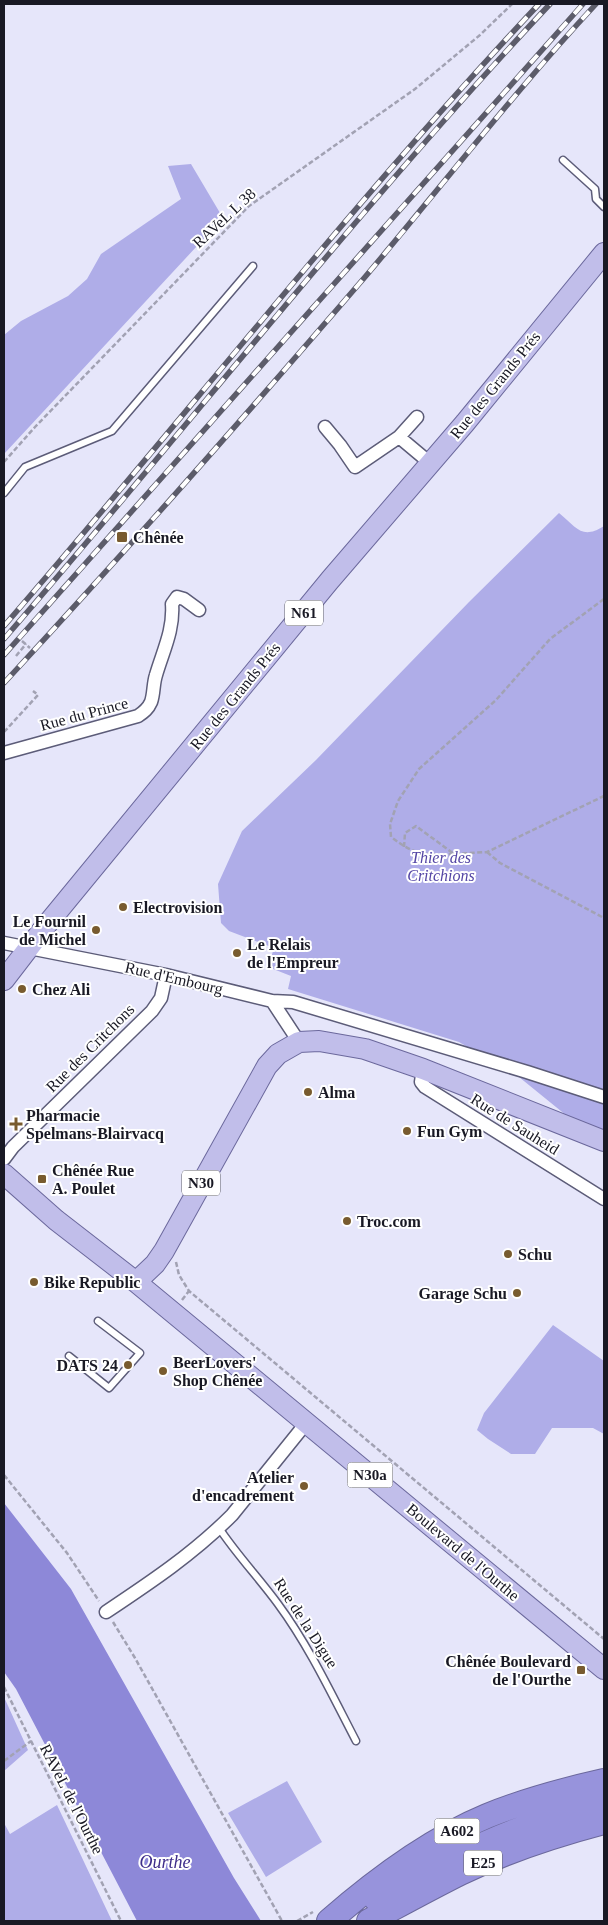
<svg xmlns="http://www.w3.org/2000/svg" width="608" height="1925" viewBox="0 0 608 1925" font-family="'Times New Roman',serif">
<rect width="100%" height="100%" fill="#e6e6fa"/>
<path fill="#afade8" d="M 191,164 L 223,218 L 4,454 L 4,335 L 21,321 L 68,296 L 87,279 L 101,254 L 181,199 L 168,166 Z
M 559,513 C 577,528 582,540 604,526 L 604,1146 L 519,1077 L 459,1042 L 288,989 L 291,976 L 268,967 L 274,948 L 229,931 L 221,923 L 218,884 L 242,831 L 316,760 L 469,602 Z
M 553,1325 L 604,1361 L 604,1434 L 593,1428 L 552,1428 L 535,1454 L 511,1454 L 488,1439 L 477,1430 L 484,1413 Z
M 4,1697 L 28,1750 L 4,1771 Z
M 287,1781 L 322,1842 L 266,1877 L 228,1813 Z
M 57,1805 L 112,1921 L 4,1921 L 4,1823 L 10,1834 Z"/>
<path fill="#8d88d8" d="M 4,1503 L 71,1589 L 234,1878 L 261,1921 L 137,1921 L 16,1689 L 4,1672 Z"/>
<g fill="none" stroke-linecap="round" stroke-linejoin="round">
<g stroke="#5c5c78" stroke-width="9">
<path id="lane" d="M 563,160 L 595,189 L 596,199 L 604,207
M 4,493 L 25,467 L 112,431 L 253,266
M 69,1356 L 109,1388 L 140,1353 L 98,1321
M 219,1528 C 237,1555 259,1578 278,1604 C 309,1646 332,1695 356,1741"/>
</g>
<g stroke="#5c5c78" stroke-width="15">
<path id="street" d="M 325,427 L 340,445 L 355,467 L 399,437 L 430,463
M 399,437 L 417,417
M 4,753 L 138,716 C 144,712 148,709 151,702 C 154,694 153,684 156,675 C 163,651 174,630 172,604 L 177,597 L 184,599 L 199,610
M 4,943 L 166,975 L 272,1001 L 293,1002 L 527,1072 L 604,1097
M 272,1001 L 299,1042
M 423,1069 L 421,1082 L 425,1087 L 604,1199
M 4,1159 L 13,1147 L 152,1011 L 161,998 L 166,975
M 106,1612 C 151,1582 193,1554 232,1515 L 307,1422"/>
</g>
<g stroke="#6b689c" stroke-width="22">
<path id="primary" d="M 4,980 L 44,928 L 330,580 L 465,423 L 604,253
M 4,1174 L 56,1220 L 136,1282 L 604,1669
M 136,1282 L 155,1264 L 164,1251 L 267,1066 L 278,1054 L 299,1042 L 319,1041 L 365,1049 L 423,1069 L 604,1141"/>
</g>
<g stroke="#6b689c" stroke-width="26">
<path id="highway" d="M 376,1899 C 448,1859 523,1821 604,1804
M 329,1921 C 376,1880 429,1840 487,1816 C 526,1800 564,1790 604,1781
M 369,1921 C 399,1905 430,1888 460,1873 C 506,1851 555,1835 604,1822"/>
</g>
<path stroke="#a2a2b3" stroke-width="2.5" stroke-dasharray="5 2.5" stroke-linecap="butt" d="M 4,462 L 35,427 L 249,206 L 415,89 L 480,35 L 512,4
M 22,641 L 30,648
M 16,656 L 26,644
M 4,732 L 38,695 L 33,691
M 404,847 L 405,833 L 416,826 L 454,854 L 487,852 L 604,796
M 487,852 L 500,863 L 604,918
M 454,854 C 422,855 417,856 391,837 L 390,824 L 398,801 L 419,769 L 496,700 L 550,639 L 604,599
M 176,1262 L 179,1275 L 189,1291 L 604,1639
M 182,1300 L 189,1291
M 4,1475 L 67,1553 L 99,1601
M 113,1622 L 135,1658 L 282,1921
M 4,1687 L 121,1921
M 4,1761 L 31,1741
M 297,1921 L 313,1912"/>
<use href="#lane" stroke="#fff" stroke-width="6"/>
<use href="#street" stroke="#fff" stroke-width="12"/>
<use href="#primary" stroke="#c1beea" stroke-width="20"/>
<use href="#highway" stroke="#9793dc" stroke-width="24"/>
<g stroke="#5c5c6a" stroke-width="5.5">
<path id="rail" d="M 4,626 C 183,420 351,204 539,4
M 4,639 C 187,428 359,208 550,4
M 4,655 L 583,4
M 4,683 C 127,550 247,414 365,277 C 442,186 515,91 596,4"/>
</g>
<use href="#rail" stroke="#fff" stroke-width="4" stroke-dasharray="11" stroke-linecap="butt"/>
</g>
<g fill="#785b2f" stroke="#fff" stroke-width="2">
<rect x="116" y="531" width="12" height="12" rx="2.5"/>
<circle cx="123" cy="907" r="5"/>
<circle cx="96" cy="930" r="5"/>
<circle cx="237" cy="953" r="5"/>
<circle cx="22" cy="989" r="5"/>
<circle cx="308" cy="1092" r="5"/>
<path d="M13.5 1116.5h5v5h5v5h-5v5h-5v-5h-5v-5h5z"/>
<circle cx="407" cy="1131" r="5"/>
<rect x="37" y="1174" width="10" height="10" rx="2.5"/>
<circle cx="347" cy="1221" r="5"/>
<circle cx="508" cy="1254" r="5"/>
<circle cx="34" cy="1282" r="5"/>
<circle cx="517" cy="1293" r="5"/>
<circle cx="128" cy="1365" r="5"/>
<circle cx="163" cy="1371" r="5"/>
<circle cx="304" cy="1486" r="5"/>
<rect x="576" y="1665" width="10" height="10" rx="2.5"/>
</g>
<g text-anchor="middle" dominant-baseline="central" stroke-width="4" stroke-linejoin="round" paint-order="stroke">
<g fill="#fff" stroke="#5e5e66" stroke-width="1">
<rect x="285" y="600.5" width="38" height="25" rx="4"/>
<rect x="182" y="1170.5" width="38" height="25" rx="4"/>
<rect x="347.5" y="1462.5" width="45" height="25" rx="4"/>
<rect x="434.5" y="1818.5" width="45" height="25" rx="4"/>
<rect x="464" y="1850.5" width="38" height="25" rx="4"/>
</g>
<g font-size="15" font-weight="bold" fill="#191924">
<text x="304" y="613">N61</text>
<text x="201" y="1183">N30</text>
<text x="370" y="1475">N30a</text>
<text x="457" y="1831">A602</text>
<text x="483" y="1863">E25</text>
</g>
<g font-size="16" fill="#191924" stroke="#fff">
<text transform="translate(224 218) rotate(-43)">RAVeL L 38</text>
<text transform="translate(495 385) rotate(-51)">Rue des Grands Prés</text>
<text transform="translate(235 696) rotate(-51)">Rue des Grands Prés</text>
<text transform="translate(84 714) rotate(-15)">Rue du Prince</text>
<text transform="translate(174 978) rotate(13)">Rue d'Embourg</text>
<text transform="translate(90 1048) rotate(-45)">Rue des Critchons</text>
<text transform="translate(515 1124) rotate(32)">Rue de Sauheid</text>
<text transform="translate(463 1552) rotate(40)">Boulevard de l'Ourthe</text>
<text transform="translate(306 1623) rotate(57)">Rue de la Digue</text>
<text transform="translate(72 1799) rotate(63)">RAVeL de l'Ourthe</text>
</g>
<g font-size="16" font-weight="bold" fill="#191924" stroke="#fff" text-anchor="start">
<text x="133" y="537">Chênée</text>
<text x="133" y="907">Electrovision</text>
<text x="86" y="921" text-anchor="end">Le Fournil<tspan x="86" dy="18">de Michel</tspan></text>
<text x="247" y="944">Le Relais<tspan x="247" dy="18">de l'Empreur</tspan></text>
<text x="32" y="989">Chez Ali</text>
<text x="318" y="1092">Alma</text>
<text x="26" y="1115">Pharmacie<tspan x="26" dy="18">Spelmans-Blairvacq</tspan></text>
<text x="417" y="1131">Fun Gym</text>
<text x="52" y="1170">Chênée Rue<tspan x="52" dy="18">A. Poulet</tspan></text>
<text x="357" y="1221">Troc.com</text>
<text x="518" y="1254">Schu</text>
<text x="44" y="1282">Bike Republic</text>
<text x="507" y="1293" text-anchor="end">Garage Schu</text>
<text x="173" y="1362">BeerLovers'<tspan x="173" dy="18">Shop Chênée</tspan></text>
<text x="118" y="1365" text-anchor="end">DATS 24</text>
<text x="294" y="1477" text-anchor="end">Atelier<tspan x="294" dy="18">d'encadrement</tspan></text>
<text x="571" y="1661" text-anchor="end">Chênée Boulevard<tspan x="571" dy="18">de l'Ourthe</tspan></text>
</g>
<g font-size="16" font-style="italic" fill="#5446a5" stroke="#fff">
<text x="441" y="857">Thier des<tspan x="441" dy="18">Critchions</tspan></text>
</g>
<g font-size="18" font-style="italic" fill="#3f2e8b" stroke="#fff">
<text x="165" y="1862">Ourthe</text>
</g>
</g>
<rect width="608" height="1925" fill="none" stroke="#191924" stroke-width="10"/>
</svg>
